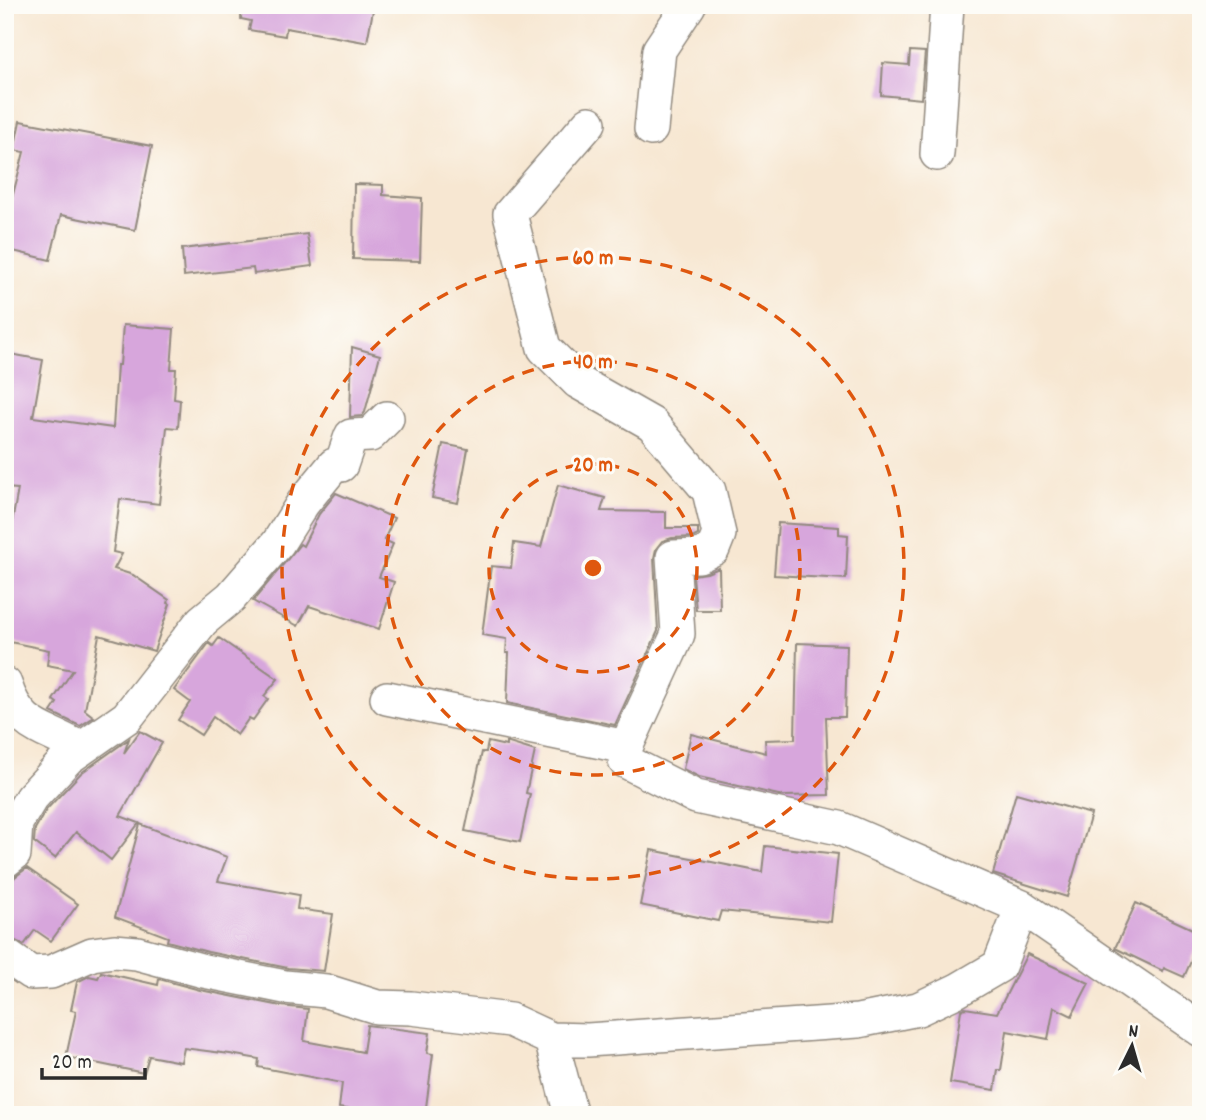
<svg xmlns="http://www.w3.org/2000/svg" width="1206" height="1120" viewBox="0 0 1206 1120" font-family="Dekko,sans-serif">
<rect width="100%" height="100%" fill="#fdfcf7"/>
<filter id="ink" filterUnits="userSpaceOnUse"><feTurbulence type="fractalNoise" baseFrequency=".0143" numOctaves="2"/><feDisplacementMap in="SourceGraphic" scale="14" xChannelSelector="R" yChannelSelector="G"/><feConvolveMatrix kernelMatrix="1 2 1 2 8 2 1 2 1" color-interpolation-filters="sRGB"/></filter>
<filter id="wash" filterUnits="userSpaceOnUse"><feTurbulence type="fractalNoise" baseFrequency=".00686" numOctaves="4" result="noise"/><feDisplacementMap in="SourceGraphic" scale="28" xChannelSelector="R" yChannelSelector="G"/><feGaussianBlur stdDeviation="1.57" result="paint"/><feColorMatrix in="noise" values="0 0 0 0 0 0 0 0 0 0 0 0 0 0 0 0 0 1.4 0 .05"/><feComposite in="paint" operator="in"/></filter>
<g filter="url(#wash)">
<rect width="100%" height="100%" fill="#f7e7d2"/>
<g id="blocks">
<path fill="#d7a6dc" d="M 242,5 L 374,5 L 367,42 L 364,42 L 286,28 L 285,36 L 249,30 L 251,21 L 241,19 Z
M 910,51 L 925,52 L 921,99 L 881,95 L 883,63 L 909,65 Z
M 20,121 L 152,146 L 135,230 L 61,215 L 50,260 L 5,249 L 5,225 L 24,152 L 14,150 Z
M 354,184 L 383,185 L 383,195 L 422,198 L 420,261 L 353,259 Z
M 307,234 L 312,266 L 254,274 L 253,268 L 184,276 L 182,249 Z
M 123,325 L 174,329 L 171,369 L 176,369 L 174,399 L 180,400 L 178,428 L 167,427 L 159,504 L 120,499 L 113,552 L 122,554 L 114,569 L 133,575 L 169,600 L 168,603 L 170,604 L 154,651 L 99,635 L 85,710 L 94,717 L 80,726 L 51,712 L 57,703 L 53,700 L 73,670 L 47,665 L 49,650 L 5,641 L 5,562 L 18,489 L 5,488 L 5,353 L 43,360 L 33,417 L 113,428 L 117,365 L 120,365 Z
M 352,347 L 380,355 L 365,412 L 362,416 L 350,417 Z
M 443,444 L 468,449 L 458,503 L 432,498 Z
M 558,485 L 605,498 L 601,511 L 666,512 L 666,528 L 698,528 L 698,535 L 694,537 L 672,538 L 662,541 L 656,549 L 654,558 L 658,631 L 615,725 L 507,703 L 509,653 L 506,653 L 507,639 L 482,635 L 491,566 L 511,568 L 514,543 L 541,547 Z
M 336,493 L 394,518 L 384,540 L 393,544 L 379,577 L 394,582 L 379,629 L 309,606 L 298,626 L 253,601 L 300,544 L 303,546 L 319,514 Z
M 778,523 L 839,527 L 839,534 L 848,535 L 846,579 L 774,575 Z
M 719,568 L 720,610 L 696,610 L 693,575 L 707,573 Z
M 219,638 L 278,679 L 264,696 L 268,699 L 253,720 L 249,718 L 237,735 L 213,717 L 201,735 L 178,720 L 190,702 L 174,690 L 209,643 L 213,646 Z
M 797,643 L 847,645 L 845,717 L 826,717 L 829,795 L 783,796 L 699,777 L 683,769 L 691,734 L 766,753 L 765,740 L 795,739 Z
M 140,731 L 162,743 L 120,816 L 139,823 L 111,860 L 76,832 L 55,858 L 34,842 L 35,829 L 46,810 L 81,773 L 129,739 L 124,753 Z
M 488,742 L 506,746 L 506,742 L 535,751 L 526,793 L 530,794 L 520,842 L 465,831 L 482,752 L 486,752 Z
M 1016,793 L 1091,814 L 1067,897 L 993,874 Z
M 140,824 L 227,857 L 218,881 L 299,895 L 297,909 L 333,914 L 324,971 L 288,968 L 208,952 L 167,941 L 168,937 L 115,917 Z
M 765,846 L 838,854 L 831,922 L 721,911 L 718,921 L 640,905 L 651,850 L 762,872 Z
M 27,868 L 78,904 L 51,941 L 35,930 L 24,945 L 5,936 L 5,891 L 15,877 Z
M 1136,903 L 1201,933 L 1201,939 L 1184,977 L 1164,968 L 1163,971 L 1115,948 Z
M 1027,954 L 1089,983 L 1072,1016 L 1054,1007 L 1048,1039 L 1007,1031 L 1001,1070 L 998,1070 L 995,1090 L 950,1083 L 961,1010 L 965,1008 L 997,1013 Z
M 101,972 L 158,985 L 159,979 L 200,990 L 281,1006 L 308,1009 L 304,1041 L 363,1052 L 367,1025 L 430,1033 L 427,1053 L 433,1054 L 425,1115 L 386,1115 L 339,1108 L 342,1083 L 258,1067 L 259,1059 L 230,1054 L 184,1048 L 181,1062 L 149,1056 L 144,1073 L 66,1057 L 76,1011 L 71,1010 L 77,982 L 89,976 L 98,978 Z"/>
</g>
</g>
<g filter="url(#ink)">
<use href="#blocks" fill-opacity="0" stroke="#91897e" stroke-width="2"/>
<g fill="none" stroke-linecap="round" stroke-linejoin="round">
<g stroke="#91897e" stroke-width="36">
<path id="street" d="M 589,123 L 510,214 L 544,348 L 578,382 L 652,424 L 709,491 L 719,534 L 713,549 L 699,556 L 673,557 L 678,634 L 626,747 L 625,761 L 696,797 L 839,828 L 1022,907 L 1201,1030
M 651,129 L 659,50 L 689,5
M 937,154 L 947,5
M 5,684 C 20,731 45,727 81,749
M 387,698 L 626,747
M 5,861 L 14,854 L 16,823 L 31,798 L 68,758 L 127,717 L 202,621 L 231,597 L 278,543 L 303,503 L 334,465 L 341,465 L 351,436 L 370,435 L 387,418
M 5,955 L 31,973 L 51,972 L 92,954 L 114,951 L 137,953 L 204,971 L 285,987 L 326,991 L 377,1007 L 411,1008 L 510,1020 L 551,1039 L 588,1040 L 858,1021 L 918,1009 L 958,990 L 999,966 L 1022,907
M 551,1039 L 571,1115"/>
</g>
<use href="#street" stroke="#fff" stroke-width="33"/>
</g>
</g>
<g fill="none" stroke="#df570e" stroke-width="3.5" stroke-dasharray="12 9">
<circle cx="593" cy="568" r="104"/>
<circle cx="593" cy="568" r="207"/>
<circle cx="593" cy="568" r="311"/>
</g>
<circle cx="593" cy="568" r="10" fill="#df570e" stroke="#fdfcf7" stroke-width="3.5"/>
<g font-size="21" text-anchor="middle" font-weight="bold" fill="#df570e" stroke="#fdfcf7" stroke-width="6" stroke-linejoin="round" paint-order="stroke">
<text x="593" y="264">60 m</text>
<text x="593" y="368">40 m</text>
<text x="593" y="471">20 m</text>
</g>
<rect width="1206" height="1120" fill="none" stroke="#fdfcf7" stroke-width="28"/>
<g transform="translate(1132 1046) rotate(5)" stroke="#fdfcf7" stroke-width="5" paint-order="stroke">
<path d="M0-5L12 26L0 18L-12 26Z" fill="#2b2b2b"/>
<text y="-10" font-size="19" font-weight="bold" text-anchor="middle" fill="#2b2b2b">N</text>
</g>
<path d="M42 1068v10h103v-10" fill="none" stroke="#2b2b2b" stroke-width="3.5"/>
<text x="52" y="1068" font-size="21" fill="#2b2b2b" stroke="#fdfcf7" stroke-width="5" paint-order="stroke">20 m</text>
</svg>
